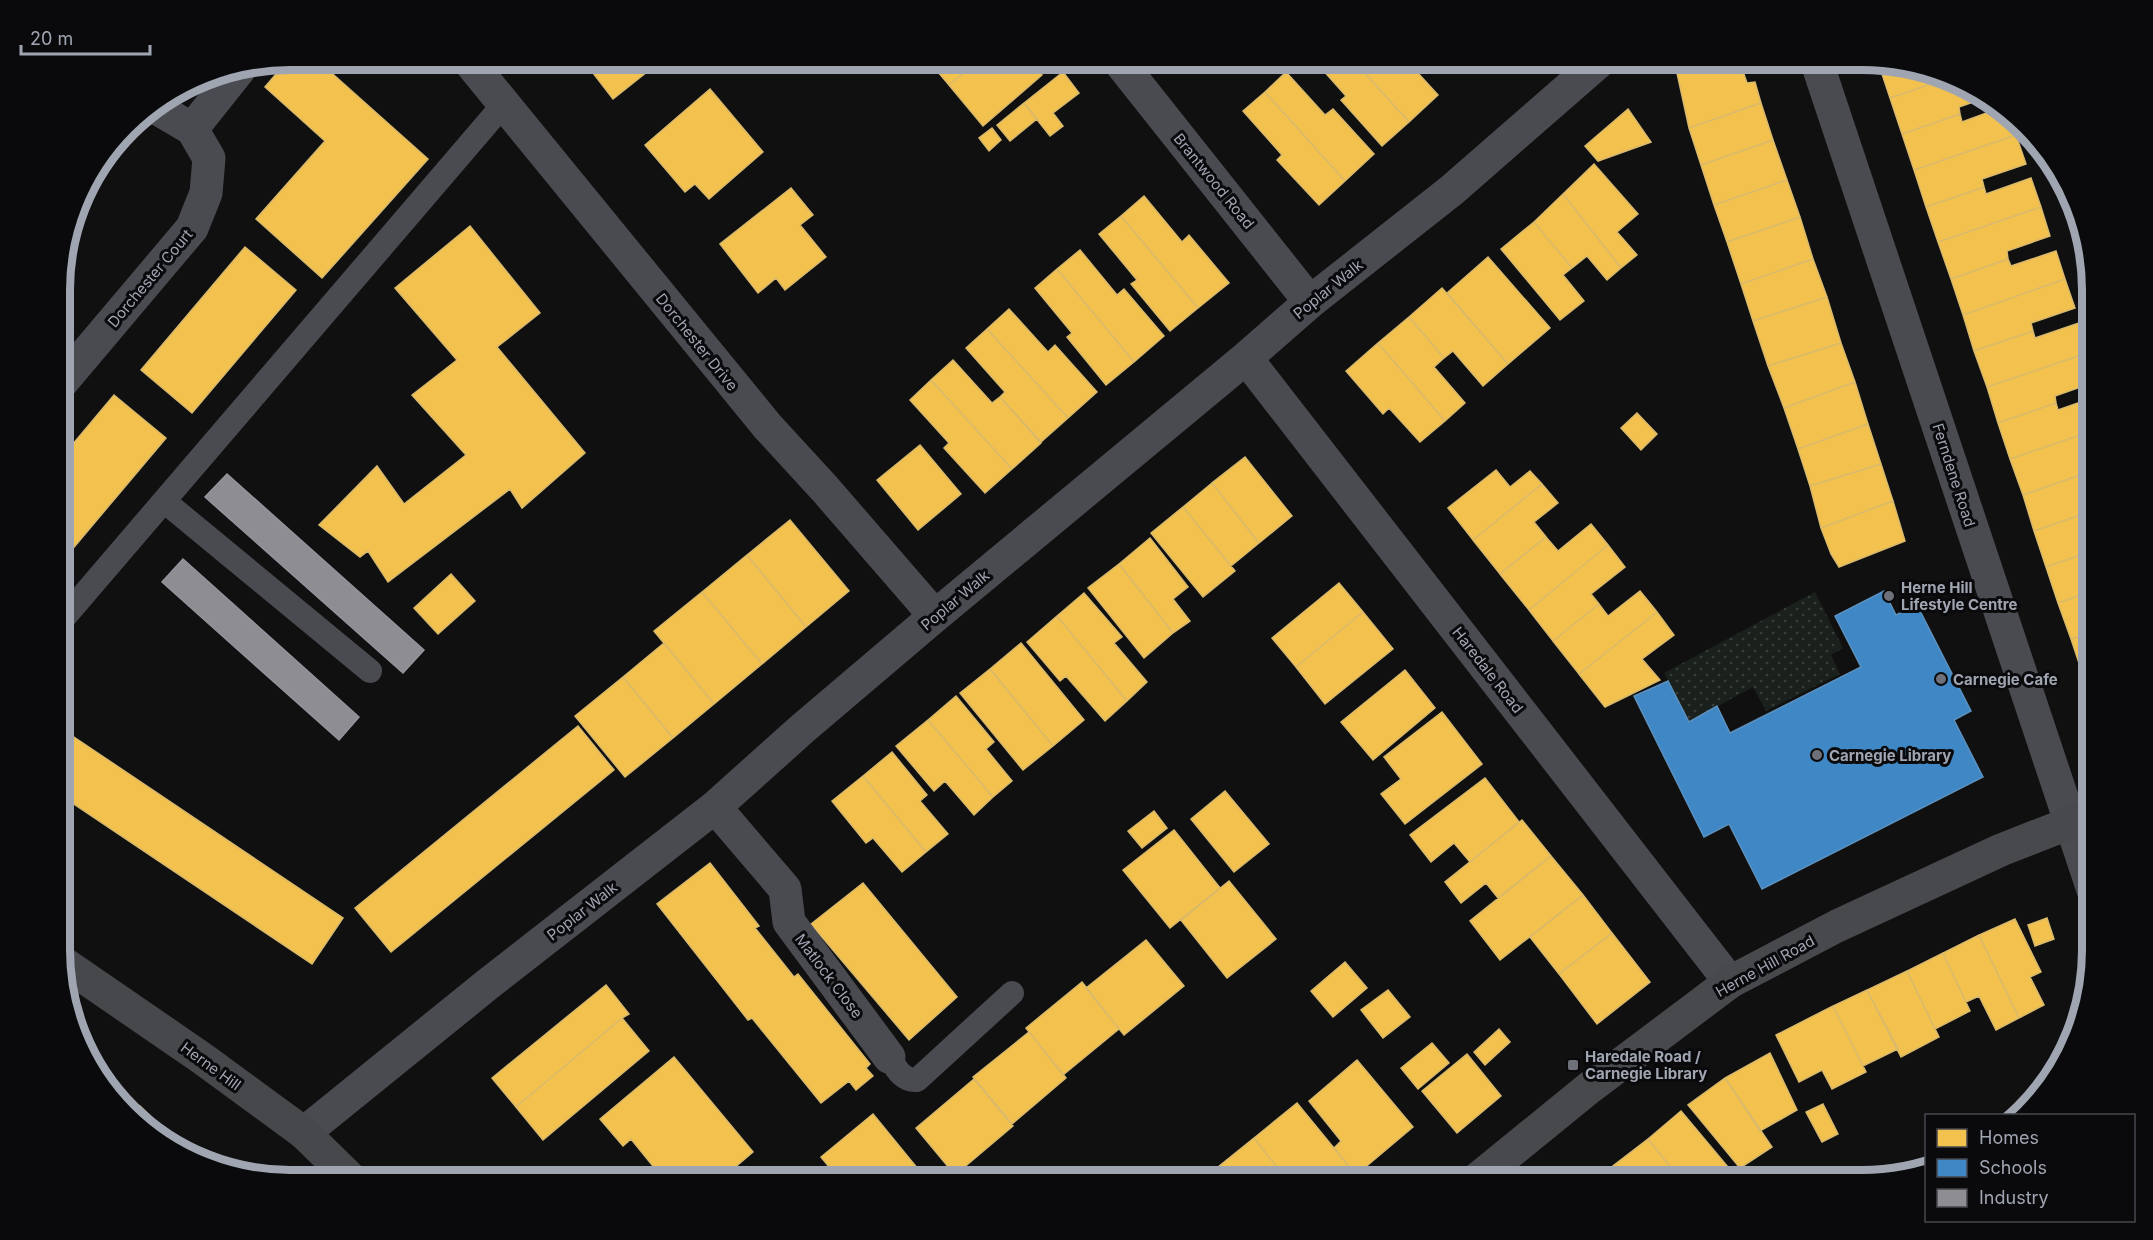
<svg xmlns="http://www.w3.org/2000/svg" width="2153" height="1240" viewBox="0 0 2153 1240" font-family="Inter,sans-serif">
<defs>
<pattern id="garden-dots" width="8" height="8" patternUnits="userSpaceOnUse" patternTransform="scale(1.5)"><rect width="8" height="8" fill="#1a201b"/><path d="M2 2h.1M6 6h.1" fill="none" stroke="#383d3a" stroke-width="1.8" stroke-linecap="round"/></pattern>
</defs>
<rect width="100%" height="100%" fill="#101010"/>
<path fill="url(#garden-dots)" d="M 1815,592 L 1843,648 L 1831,655 L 1840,674 L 1766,711 L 1753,687 L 1689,722 L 1664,673 Z"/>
<path fill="#f2c14e" stroke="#d9b96c" stroke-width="1.5" d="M 288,60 L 317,60 L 428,159 L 322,278 L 256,219 L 325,141 L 265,87 Z
M 583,60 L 662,60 L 613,99 Z
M 916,60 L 979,60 L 949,85 L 932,65 L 925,71 Z
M 979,60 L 1029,60 L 1042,75 L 983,126 L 949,85 Z
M 1314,60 L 1353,60 L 1409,122 L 1382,146 L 1341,100 L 1346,96 Z
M 1353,60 L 1406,60 L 1438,95 L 1409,122 Z
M 1695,60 L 1739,60 L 1747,83 L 1755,82 L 1761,103 L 1689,128 L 1677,73 Z
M 1878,62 L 1923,68 L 1948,78 L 1890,98 Z
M 1063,72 L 1079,93 L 1053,113 L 1063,126 L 1050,136 L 1024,103 Z
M 1286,72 L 1325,115 L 1333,109 L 1374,154 L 1345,181 L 1265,92 Z
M 1948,78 L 1978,91 L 1985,98 L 1959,107 L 1960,114 L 1902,134 L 1890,98 Z
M 710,89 L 763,152 L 709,199 L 695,184 L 685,192 L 645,145 Z
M 1265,92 L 1345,181 L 1319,205 L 1277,160 L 1282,155 L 1243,111 Z
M 1024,103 L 1037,119 L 1010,141 L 997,125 Z
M 1761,103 L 1773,140 L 1701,165 L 1689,128 Z
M 1628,109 L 1651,142 L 1598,161 L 1585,146 Z
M 1997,109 L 2012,123 L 2016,135 L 1914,170 L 1902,134 L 1960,114 L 1962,122 Z
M 992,128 L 1001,140 L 989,151 L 979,138 Z
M 2016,135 L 2026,164 L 1982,179 L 1984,187 L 1926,207 L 1914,170 Z
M 1773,140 L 1787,180 L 1714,205 L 1701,165 Z
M 1594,164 L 1638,214 L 1617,232 L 1637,255 L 1621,268 L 1563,194 Z
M 2031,178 L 2041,207 L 1938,242 L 1926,207 L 1984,187 L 1986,194 Z
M 1787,180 L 1800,217 L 1727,242 L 1714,205 Z
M 791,188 L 813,215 L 800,225 L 826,257 L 785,290 L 776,278 L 758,293 L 720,244 Z
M 1563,194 L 1621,268 L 1607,280 L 1587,256 L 1572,268 L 1534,222 Z
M 1144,196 L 1182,242 L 1189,235 L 1229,283 L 1198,308 L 1121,216 Z
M 2041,207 L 2050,236 L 2007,251 L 2008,259 L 1951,279 L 1938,242 Z
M 1121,216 L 1198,308 L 1170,331 L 1131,284 L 1137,280 L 1099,234 Z
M 1800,217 L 1813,259 L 1741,284 L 1727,242 Z
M 1534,222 L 1572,268 L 1563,275 L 1584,301 L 1560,320 L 1501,249 Z
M 470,226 L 540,313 L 497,347 L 585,453 L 522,508 L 510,489 L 388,582 L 368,551 L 360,557 L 319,525 L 377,466 L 404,504 L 466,455 L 412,395 L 457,360 L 395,288 Z
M 245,247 L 296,290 L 192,413 L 141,370 Z
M 1080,250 L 1117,295 L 1124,289 L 1164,336 L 1134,362 L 1057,269 Z
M 2056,251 L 2065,279 L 1963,315 L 1951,279 L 2008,259 L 2011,266 Z
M 1488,257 L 1550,328 L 1508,364 L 1447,293 Z
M 1813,259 L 1827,297 L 1753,321 L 1741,284 Z
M 1057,269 L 1134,362 L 1106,385 L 1067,337 L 1072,333 L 1035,288 Z
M 2065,279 L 2075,308 L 2031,323 L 2033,331 L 1974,351 L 1963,315 Z
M 1442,288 L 1508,364 L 1483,386 L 1453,351 L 1444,358 L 1409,317 Z
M 1827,297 L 1841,343 L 1768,366 L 1753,321 Z
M 1009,309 L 1048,352 L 1055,345 L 1097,392 L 1068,418 L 987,329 Z
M 1409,317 L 1444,358 L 1434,367 L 1465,403 L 1445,421 L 1378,343 Z
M 2079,323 L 2090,352 L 1987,387 L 1974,351 L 2033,331 L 2035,338 Z
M 987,329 L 1068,418 L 1041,442 L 1000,397 L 1005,392 L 966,348 Z
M 1378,343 L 1445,421 L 1420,442 L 1389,408 L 1383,414 L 1346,371 Z
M 1841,343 L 1855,382 L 1784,408 L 1768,366 Z
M 2090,352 L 2092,361 L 2092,383 L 2055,396 L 2056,403 L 1998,423 L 1987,387 Z
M 953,360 L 992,403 L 1000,397 L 1041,443 L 1012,469 L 931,380 Z
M 931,380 L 1012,469 L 985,493 L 944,448 L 949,443 L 910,400 Z
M 1855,382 L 1868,424 L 1798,449 L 1784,408 Z
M 114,395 L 166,438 L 64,559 L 62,558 L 62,457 Z
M 2092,398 L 2092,431 L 2010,459 L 1998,423 L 2056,403 L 2058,410 Z
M 1637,413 L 1657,434 L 1641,450 L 1621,428 Z
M 1868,424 L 1881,464 L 1810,486 L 1798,449 Z
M 2092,431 L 2092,463 L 2079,468 L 2080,475 L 2023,495 L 2010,459 Z
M 920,445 L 961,494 L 918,530 L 877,480 Z
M 1245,457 L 1292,516 L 1259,543 L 1212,483 Z
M 1881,464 L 1893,501 L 1821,528 L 1810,486 Z
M 1496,470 L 1510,487 L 1530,471 L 1542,484 L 1473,540 L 1448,508 Z
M 2080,475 L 2083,482 L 2092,479 L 2092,511 L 2034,531 L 2023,495 Z
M 1212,483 L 1259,543 L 1231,566 L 1183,507 Z
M 1542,484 L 1558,503 L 1534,522 L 1546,537 L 1500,574 L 1473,540 Z
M 1893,501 L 1905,541 L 1839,567 L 1831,554 L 1821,528 Z
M 1183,507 L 1235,571 L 1203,597 L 1151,533 Z
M 2092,511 L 2092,551 L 2046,567 L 2034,531 Z
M 790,520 L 849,591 L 806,627 L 747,555 Z
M 1591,524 L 1608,545 L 1529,610 L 1500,574 L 1546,537 L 1558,551 Z
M 1150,538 L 1188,587 L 1173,599 L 1190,621 L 1173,633 L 1119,564 Z
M 1608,545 L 1625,567 L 1591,594 L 1599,604 L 1553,641 L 1529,610 Z
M 2092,551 L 2092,591 L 2058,603 L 2046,567 Z
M 747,555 L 806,627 L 762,664 L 702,592 Z
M 1119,564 L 1173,633 L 1144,658 L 1088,588 Z
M 451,574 L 475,601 L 438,634 L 414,608 Z
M 1339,583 L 1363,612 L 1296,667 L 1272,638 Z
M 1640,591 L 1657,612 L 1579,674 L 1553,641 L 1599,604 L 1608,616 Z
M 2092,591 L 2093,632 L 2071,639 L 2058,603 Z
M 702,592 L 762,664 L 714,704 L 654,631 Z
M 1084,593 L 1122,637 L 1114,643 L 1147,682 L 1127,701 L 1057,616 Z
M 1363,612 L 1393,649 L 1325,704 L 1296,667 Z
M 1657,612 L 1674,635 L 1642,659 L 1660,680 L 1605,707 L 1579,674 Z
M 1057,616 L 1127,701 L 1105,721 L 1066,676 L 1060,681 L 1027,642 Z
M 2093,632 L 2093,672 L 2083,675 L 2071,639 Z
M 664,643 L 714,704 L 673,738 L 623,677 Z
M 1021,643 L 1084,720 L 1053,746 L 990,669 Z
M 990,669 L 1053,746 L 1023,770 L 960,693 Z
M 1405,670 L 1435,708 L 1373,760 L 1341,722 Z
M 2093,672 L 2093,707 L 2083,675 Z
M 623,677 L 673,738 L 625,777 L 575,716 Z
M 956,696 L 994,742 L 986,749 L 1012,781 L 993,797 L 928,720 Z
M 1442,712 L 1482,764 L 1405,824 L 1381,794 L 1401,779 L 1384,757 Z
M 928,720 L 993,797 L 974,815 L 945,781 L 934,791 L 896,746 Z
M 578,726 L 614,770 L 391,952 L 355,908 Z
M 62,729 L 343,918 L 312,964 L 62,796 Z
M 892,752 L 927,795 L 920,801 L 948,834 L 926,852 L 863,776 Z
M 863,776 L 926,852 L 902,872 L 873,838 L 866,843 L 832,801 Z
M 1485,778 L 1519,822 L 1470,862 L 1454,843 L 1431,862 L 1410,835 Z
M 1225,791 L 1269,844 L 1234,872 L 1191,819 Z
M 1154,811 L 1167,828 L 1142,848 L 1128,831 Z
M 1522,820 L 1551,856 L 1498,898 L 1486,883 L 1461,903 L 1445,882 Z
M 1174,830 L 1220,888 L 1170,928 L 1123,870 Z
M 1551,856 L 1583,895 L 1500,960 L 1470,921 Z
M 710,863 L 759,926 L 755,928 L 794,977 L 798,974 L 870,1064 L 866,1068 L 873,1076 L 856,1090 L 849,1081 L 821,1103 L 752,1018 L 748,1020 L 657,904 Z
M 1229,881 L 1276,939 L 1227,978 L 1181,920 Z
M 863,883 L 957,997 L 909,1040 L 811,924 Z
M 1583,895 L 1612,933 L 1559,974 L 1530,937 Z
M 2047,918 L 2054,939 L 2035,946 L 2028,925 Z
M 2015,919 L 2041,972 L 2030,977 L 2044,1005 L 2019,1018 L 1979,935 Z
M 1612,933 L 1650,982 L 1597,1024 L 1559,974 Z
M 1979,935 L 2019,1018 L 1996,1030 L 1979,996 L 1966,1002 L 1943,953 Z
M 1146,940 L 1184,986 L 1124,1035 L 1086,988 Z
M 1943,953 L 1970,1011 L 1935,1029 L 1907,971 Z
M 1345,962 L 1367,988 L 1333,1017 L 1311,991 Z
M 1907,971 L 1939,1037 L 1901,1057 L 1867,990 Z
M 1082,982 L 1119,1029 L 1063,1075 L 1026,1028 Z
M 606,985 L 629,1014 L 622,1018 L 516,1107 L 492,1078 Z
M 1388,990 L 1410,1017 L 1383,1038 L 1361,1010 Z
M 1867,990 L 1898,1049 L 1863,1066 L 1833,1006 Z
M 1833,1006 L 1866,1072 L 1832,1089 L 1822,1070 L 1799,1082 L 1776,1035 Z
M 622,1018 L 649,1051 L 543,1140 L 516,1107 Z
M 1499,1029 L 1510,1042 L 1485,1065 L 1474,1052 Z
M 1029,1032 L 1066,1078 L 1012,1124 L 973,1077 Z
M 1432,1043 L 1449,1063 L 1418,1089 L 1401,1068 Z
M 1770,1053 L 1797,1110 L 1760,1131 L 1725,1078 Z
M 1467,1054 L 1501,1096 L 1457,1133 L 1422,1091 Z
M 674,1057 L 753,1152 L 720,1180 L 656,1180 L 661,1176 L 631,1139 L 623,1146 L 600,1119 Z
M 1357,1060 L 1413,1127 L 1356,1175 L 1334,1148 L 1341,1141 L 1309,1101 Z
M 1725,1078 L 1772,1147 L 1740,1168 L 1688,1105 Z
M 974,1079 L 1013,1126 L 955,1175 L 916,1128 Z
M 1297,1103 L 1356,1175 L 1351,1180 L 1287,1180 L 1254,1138 Z
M 1823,1104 L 1838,1134 L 1822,1142 L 1806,1112 Z
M 140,1106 L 172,1137 L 168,1142 L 135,1111 Z
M 1681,1111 L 1727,1166 L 1710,1180 L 1681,1180 L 1648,1139 Z
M 873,1114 L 927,1180 L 840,1180 L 821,1157 Z
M 172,1137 L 193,1156 L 175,1149 L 168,1142 Z
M 1254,1138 L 1287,1180 L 1210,1180 L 1207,1176 Z
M 1648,1139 L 1681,1180 L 1624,1180 L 1613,1166 Z"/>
<path fill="#3f88c5" stroke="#5c91bf" stroke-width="1.5" d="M 1884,591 L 1896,615 L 1917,605 L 1971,711 L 1954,720 L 1983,777 L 1762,889 L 1729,824 L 1704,837 L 1634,696 L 1668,681 L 1689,722 L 1717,706 L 1730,733 L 1861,667 L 1835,616 Z"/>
<path fill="#8d8d92" stroke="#93949c" stroke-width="1.5" d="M 227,474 L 424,650 L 403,673 L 205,497 Z
M 183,559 L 359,717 L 339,740 L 162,582 Z"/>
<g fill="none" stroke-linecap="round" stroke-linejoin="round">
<path stroke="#4a4b50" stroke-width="24" d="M 164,501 L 370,671
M 62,620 L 503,105
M 889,1057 C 896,1068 902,1081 917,1080 L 1012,993"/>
<path stroke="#4a4b50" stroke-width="33" d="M 468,60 L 768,427 L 825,489 L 935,616
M 1118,60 L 1310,302
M 1816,60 L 2093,890
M 192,129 L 239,70
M 1246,358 L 1730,982
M 62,382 L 192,228 L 206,193 L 209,158 L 192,129 L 158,109 L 153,108
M 715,807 L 785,889 L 789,922 L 889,1057
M 304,1133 L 488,984 L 715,807 L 802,729 L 935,616 L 1246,358 L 1310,302 L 1452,190 L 1601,60"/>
<path stroke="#48494d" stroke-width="33" d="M 1476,1180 L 1589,1088 L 1730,982 L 1837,926 L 2001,850 L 2093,814"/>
<path stroke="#46484b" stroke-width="33" d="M 62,962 L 203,1059 L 304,1133 L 352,1180"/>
</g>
<g fill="#6e7179" stroke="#0a0a0c" stroke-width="2">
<circle cx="1889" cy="596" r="6"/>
<circle cx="1941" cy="679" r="6"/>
<circle cx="1817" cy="755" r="6"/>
<rect x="1567" y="1059" width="12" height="12" rx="3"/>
</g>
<g text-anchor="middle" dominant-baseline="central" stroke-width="6" stroke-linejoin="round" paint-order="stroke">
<g font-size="15" fill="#a0a5b2" stroke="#0a0a0c">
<text transform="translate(1214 181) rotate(51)">Brantwood Road</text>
<text transform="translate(150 278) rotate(-50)">Dorchester Court</text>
<text transform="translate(1328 289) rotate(-39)">Poplar Walk</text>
<text transform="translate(697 342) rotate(51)">Dorchester Drive</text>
<text transform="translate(1954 475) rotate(72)">Ferndene Road</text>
<text transform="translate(955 600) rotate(-40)">Poplar Walk</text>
<text transform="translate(1488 670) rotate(52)">Haredale Road</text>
<text transform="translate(582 911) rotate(-38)">Poplar Walk</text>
<text transform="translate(1765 966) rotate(-29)">Herne Hill Road</text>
<text transform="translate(829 976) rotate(53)">Matlock Close</text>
<text transform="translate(211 1066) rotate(36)">Herne Hill</text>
</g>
<g font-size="15" font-weight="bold" fill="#a0a5b2" stroke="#0a0a0c" text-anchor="start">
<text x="1901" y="587">Herne Hill<tspan x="1901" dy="17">Lifestyle Centre</tspan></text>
<text x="1953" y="679">Carnegie Cafe</text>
<text x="1829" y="755">Carnegie Library</text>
<text x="1585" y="1056">Haredale Road /<tspan x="1585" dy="17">Carnegie Library</tspan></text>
</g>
</g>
<path d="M0 0H2153V1240H0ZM290 70H1862A220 220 0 0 1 2082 290V950A220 220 0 0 1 1862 1170H290A220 220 0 0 1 70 950V290A220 220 0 0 1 290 70Z" fill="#0a0a0c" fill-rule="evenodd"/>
<path fill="none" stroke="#a0a5b2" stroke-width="8" d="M290 70H1862A220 220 0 0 1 2082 290V950A220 220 0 0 1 1862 1170H290A220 220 0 0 1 70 950V290A220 220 0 0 1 290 70Z"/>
<rect x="1925" y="1114" width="210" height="108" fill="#0a0a0c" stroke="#46484e" stroke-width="1.5"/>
<rect x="1937" y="1129" width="30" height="18" fill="#f2c14e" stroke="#46484e" stroke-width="1.5"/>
<text x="1979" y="1144" font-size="18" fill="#a0a5b2">Homes</text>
<rect x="1937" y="1159" width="30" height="18" fill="#3f88c5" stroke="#46484e" stroke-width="1.5"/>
<text x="1979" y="1174" font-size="18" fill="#a0a5b2">Schools</text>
<rect x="1937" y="1189" width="30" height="18" fill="#8d8d92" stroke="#46484e" stroke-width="1.5"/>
<text x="1979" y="1204" font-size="18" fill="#a0a5b2">Industry</text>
<path d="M21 45v9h129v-9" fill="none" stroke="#a0a5b2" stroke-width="3"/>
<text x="30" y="45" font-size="18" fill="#a0a5b2" stroke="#0a0a0c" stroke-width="4.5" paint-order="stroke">20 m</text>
</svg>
